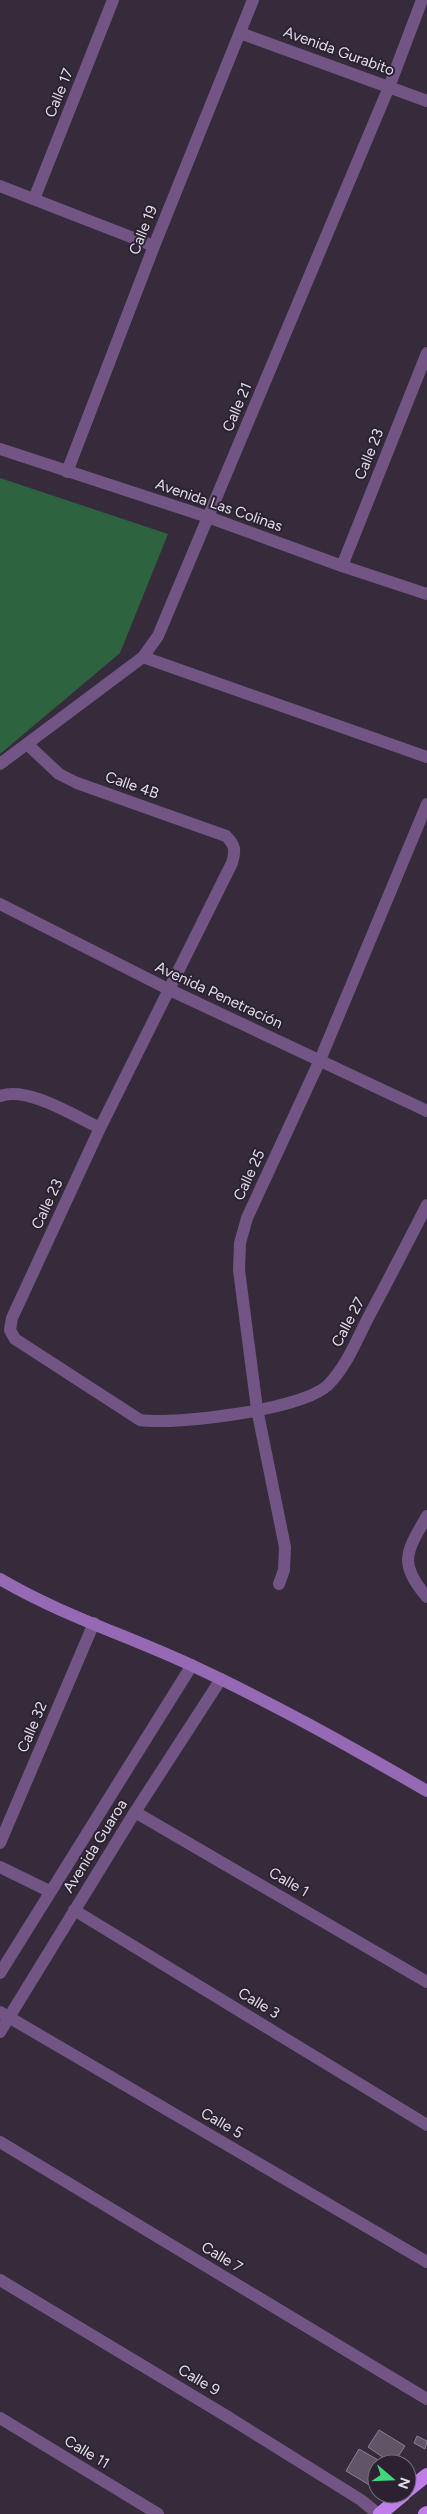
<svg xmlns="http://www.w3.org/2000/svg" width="427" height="2514" viewBox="0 0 427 2514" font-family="Figtree,sans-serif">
<rect width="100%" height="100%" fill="#352b3b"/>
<path fill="#2d643f" d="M 0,478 L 168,534 L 120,653 L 0,754 Z"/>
<path fill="#5f5567" stroke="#8a7f93" d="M 379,2430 L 405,2446 L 393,2464 L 368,2447 Z
M 417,2436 L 427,2441 L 425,2449 L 414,2443 Z
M 359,2449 L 385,2464 L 377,2464 L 377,2477 L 371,2486 L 346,2471 Z"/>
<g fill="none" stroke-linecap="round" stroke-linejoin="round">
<path stroke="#725585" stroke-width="12" d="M 240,33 L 427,101
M 0,186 L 154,246
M 34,199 L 113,0
M 0,449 L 208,517 L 342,566 L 427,594
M 67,472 L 154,246 L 253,0
M 342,566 L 427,353
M 143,657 L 427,757
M 27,744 L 59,774 L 77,783 L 226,836 C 235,845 236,850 232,863 L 100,1128 L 12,1318 L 10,1330 L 15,1339 L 140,1420 C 176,1425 302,1410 328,1385 C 347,1366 357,1339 369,1316 C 389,1279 408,1242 427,1205
M 0,764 L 143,657 L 158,636 L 389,87 L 422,0
M 0,904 L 170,990 L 427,1111
M 0,1096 C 28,1086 74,1116 100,1128
M 427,1516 C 407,1551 397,1563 427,1597
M 279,1584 L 284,1570 L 285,1547 L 257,1409 L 239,1270 L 240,1243 L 247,1218 L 320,1060 L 427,804
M 135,1812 L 427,1982
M 0,1843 L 94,1623
M 0,1867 L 49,1891
M 74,1910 L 427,2125
M 0,1973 L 192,1665
M 0,2012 L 427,2262
M 0,2032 L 135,1812 L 221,1679
M 0,2142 L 427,2399
M 0,2280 L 228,2417 L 361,2500 L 378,2514
M 0,2418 L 158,2514"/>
<path stroke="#9669b4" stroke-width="12" d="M 0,1579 C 61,1615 129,1636 193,1666 C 273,1703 351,1747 427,1791"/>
<path stroke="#c07eea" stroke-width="14" d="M 407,2491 L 427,2475
M 380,2514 L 404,2494
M 425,2514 L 427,2513"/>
</g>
<g text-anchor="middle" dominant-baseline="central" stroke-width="4" stroke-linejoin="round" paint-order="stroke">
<g font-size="15" fill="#e3dde8" stroke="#2b2131">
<text transform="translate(339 51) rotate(20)">Avenida Gurabito</text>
<text transform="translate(59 93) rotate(-68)">Calle 17</text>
<text transform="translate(143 230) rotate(-68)">Calle 19</text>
<text transform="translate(237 407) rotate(-67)">Calle 21</text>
<text transform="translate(369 454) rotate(-68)">Calle 23</text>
<text transform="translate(219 505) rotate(19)">Avenida Las Colinas</text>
<text transform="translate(132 785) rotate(19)">Calle 4B</text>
<text transform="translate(219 995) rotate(25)">Avenida Penetración</text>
<text transform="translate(249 1175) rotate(-65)">Calle 25</text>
<text transform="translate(47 1204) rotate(-65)">Calle 23</text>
<text transform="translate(348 1322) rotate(-62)">Calle 27</text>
<text transform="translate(32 1727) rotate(-67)">Calle 32</text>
<text transform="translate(95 1846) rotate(-58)">Avenida Guaroa</text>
<text transform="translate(289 1882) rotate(30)">Calle 1</text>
<text transform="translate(259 2003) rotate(31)">Calle 3</text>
<text transform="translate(222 2123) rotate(30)">Calle 5</text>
<text transform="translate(222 2257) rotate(31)">Calle 7</text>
<text transform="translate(199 2380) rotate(31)">Calle 9</text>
<text transform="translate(87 2452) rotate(31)">Calle 11</text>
</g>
</g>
<g transform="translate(392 2479) rotate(109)"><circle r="24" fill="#2b2131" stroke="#756c7a"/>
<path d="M0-4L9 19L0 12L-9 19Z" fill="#42d77c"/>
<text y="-8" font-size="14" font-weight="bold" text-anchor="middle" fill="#e3dde8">N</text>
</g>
</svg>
